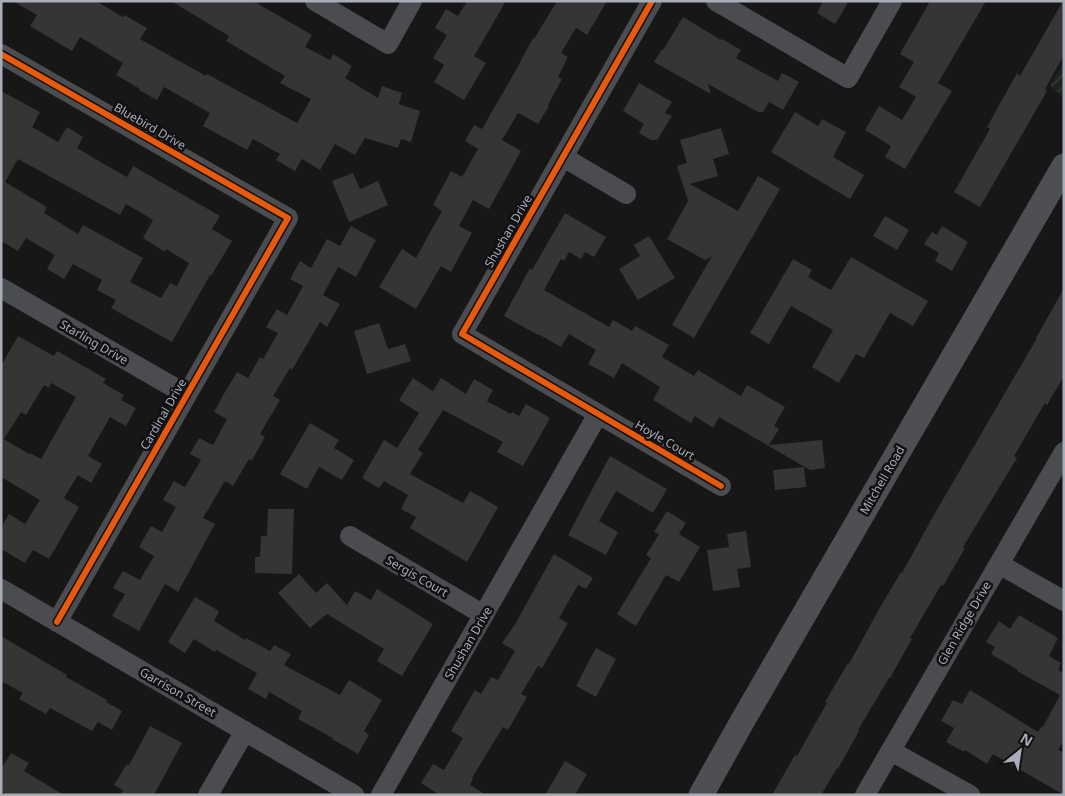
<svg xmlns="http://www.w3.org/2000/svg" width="1065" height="796" viewBox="0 0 1065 796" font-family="'Noto Sans',sans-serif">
<defs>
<pattern id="garden-furrows" width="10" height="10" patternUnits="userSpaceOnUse" patternTransform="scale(1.25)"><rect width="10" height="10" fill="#1d241e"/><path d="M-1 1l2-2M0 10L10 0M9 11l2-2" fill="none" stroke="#3b413d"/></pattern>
</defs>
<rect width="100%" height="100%" fill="#171717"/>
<path fill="url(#garden-furrows)" d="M 1064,62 L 1064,96 L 1063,98 L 1050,85 Z"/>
<path fill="#353536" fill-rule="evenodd" d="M 13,1 L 96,1 L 123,17 L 124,15 L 147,28 L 140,39 L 206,76 L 207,74 L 297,123 L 311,99 L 280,83 L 285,76 L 226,41 L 229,36 L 171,1 L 253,1 L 312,35 L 305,47 L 330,60 L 333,54 L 352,66 L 345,78 L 378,98 L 382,86 L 402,93 L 399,104 L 420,111 L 411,142 L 401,139 L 398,148 L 365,138 L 355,155 L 335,144 L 320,170 L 302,159 L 295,171 L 276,160 L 280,154 L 253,139 L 247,150 L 203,126 L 210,113 L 164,87 L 157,100 L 139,90 L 140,89 L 116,75 L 123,63 L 80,37 L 72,51 L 30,26 L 37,15 Z
M 467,1 L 506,1 L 474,56 L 486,63 L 464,100 L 434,82 L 444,65 L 433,58 L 447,35 L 435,28 L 446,9 L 458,16 Z
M 557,1 L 607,1 L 587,35 L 576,28 L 561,53 L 568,57 L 558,77 L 562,79 L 548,105 L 549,106 L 538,124 L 518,113 L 502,140 L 521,151 L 489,209 L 473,200 L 459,226 L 472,233 L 451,272 L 441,266 L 416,309 L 379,287 L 402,249 L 416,258 L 442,211 L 433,205 L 451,171 L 462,177 L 478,149 L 465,141 L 474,125 L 482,129 L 521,61 L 521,60 L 533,38 L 534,39 Z
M 823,1 L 849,1 L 835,24 L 817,13 Z
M 930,1 L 986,1 L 938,83 L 952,91 L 905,169 L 885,157 L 891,146 L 865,130 L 879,106 L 902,120 L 916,97 L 899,87 L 914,62 L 900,54 Z
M 1063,1 L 1064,55 L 1045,89 L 1047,91 L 980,207 L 954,192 L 990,129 L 987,127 L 1017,73 L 1020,76 Z
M 683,17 L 721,40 L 722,39 L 741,50 L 736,58 L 778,81 L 782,73 L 799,82 L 783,110 L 769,102 L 763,112 L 758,112 L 708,84 L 711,94 L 654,62 L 662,49 L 663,50 Z
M 639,83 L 672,102 L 665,113 L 672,116 L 657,140 L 651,140 L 639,133 L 644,124 L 623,111 Z
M 1,91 L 40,112 L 32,127 L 58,142 L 67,127 L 83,137 L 77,148 L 109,167 L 127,177 L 133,166 L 220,216 L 212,229 L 232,241 L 211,276 L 210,275 L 172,342 L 111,308 L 116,300 L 97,290 L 102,280 L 73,264 L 64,279 L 47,269 L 55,255 L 26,238 L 18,251 L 1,241 ZM 18,159 L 120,215 L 126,204 L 153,220 L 143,238 L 165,252 L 166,249 L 189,263 L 177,286 L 170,283 L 161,298 L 130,282 L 143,258 L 83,225 L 78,234 L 44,213 L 47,207 L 5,182 Z
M 795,112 L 818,126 L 822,119 L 846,132 L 833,157 L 864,175 L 850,199 L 771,152 Z
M 721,128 L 729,154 L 713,159 L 718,176 L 690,184 L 738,211 L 758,176 L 780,189 L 694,338 L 672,325 L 712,256 L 705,260 L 667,239 L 688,201 L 677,166 L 687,163 L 680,140 Z
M 353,173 L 360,189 L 378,181 L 388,205 L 349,222 L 332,181 Z
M 565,213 L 606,237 L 594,257 L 585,252 L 581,259 L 569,252 L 564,261 L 561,259 L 544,290 L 609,327 L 613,320 L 632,331 L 635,326 L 669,345 L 662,357 L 694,376 L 698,370 L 741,396 L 747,385 L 785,407 L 774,426 L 779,429 L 769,445 L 822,440 L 825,468 L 810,470 L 719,417 L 713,428 L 695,416 L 691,423 L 653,400 L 660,387 L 622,363 L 614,378 L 588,364 L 596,350 L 569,334 L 561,347 L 538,334 L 538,335 L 504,316 L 530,268 L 532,270 Z
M 885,216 L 909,230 L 897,250 L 873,236 Z
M 351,226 L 376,240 L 356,277 L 338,267 L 323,295 L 340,304 L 327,327 L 320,322 L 292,370 L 290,368 L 273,396 L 280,400 L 260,434 L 265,437 L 252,460 L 249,459 L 233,486 L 225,481 L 203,518 L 215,524 L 178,592 L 165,584 L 139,631 L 112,616 L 125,594 L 113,588 L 123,571 L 140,580 L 154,556 L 139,547 L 151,526 L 162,532 L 176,507 L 163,500 L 174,481 L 185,487 L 201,460 L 190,454 L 199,438 L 213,445 L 227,419 L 214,412 L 222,397 L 237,372 L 248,378 L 260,357 L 263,359 L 278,333 L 266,327 L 277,309 L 287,315 L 303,286 L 290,279 L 300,261 L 311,268 L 327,239 L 340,246 Z
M 942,226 L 968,242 L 952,271 L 935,261 L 939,253 L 924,244 L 932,232 L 937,235 Z
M 649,236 L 675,278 L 638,300 L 619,269 L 640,256 L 634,245 Z
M 851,257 L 928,301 L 913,326 L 890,313 L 864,358 L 856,354 L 839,383 L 812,367 L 833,330 L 791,306 L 769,344 L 750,333 L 793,259 L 812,270 L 808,277 L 831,290 Z
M 1064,288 L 1064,376 L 1047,405 L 1045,403 L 1014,456 L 1017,458 L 963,547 L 965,548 L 943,586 L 941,585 L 910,638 L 912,639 L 890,678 L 889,678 L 858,730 L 859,731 L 838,769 L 837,768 L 821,795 L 772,795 L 795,755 L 797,756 L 827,703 L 825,702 L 848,663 L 849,664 L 878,611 L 901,572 L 902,573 L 931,520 L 1037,338 L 1036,338 Z
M 379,323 L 388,349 L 405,344 L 411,361 L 367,374 L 354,331 Z
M 18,336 L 54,356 L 57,351 L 106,379 L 103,383 L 124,395 L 121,400 L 136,408 L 126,426 L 110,417 L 88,456 L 102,464 L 91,483 L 78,475 L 64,498 L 79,507 L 49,559 L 33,550 L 25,563 L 1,549 L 1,528 L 9,514 L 25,524 L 40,500 L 1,477 L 1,366 ZM 51,383 L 76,397 L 41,459 L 30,453 L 29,454 L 4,439 L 21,412 L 26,415 L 44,385 L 49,388 Z
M 413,378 L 433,391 L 441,378 L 466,394 L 474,379 L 493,390 L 487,401 L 511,414 L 512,412 L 519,416 L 526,404 L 550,418 L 523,466 L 497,452 L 503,442 L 443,410 L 418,450 L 423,453 L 410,474 L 463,503 L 470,491 L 498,507 L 467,562 L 410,528 L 416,517 L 401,509 L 408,495 L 384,481 L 379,488 L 362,478 L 384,440 L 397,448 L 419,413 L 399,400 Z
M 310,423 L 339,440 L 334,448 L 354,460 L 342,480 L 319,467 L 307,489 L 280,474 Z
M 610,456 L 667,489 L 653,513 L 616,491 L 599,521 L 618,532 L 606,555 L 568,535 Z
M 804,467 L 806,487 L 775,490 L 773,470 Z
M 268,509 L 294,509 L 292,574 L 255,573 L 255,557 L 260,557 L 261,536 L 267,536 Z
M 667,511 L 686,523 L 679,534 L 700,547 L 679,582 L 666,575 L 636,626 L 617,614 L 651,558 L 646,555 L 659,534 L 654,532 Z
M 746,531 L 751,567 L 737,569 L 740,587 L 713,591 L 707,550 L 729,547 L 727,534 Z
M 554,554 L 593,578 L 586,589 L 578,585 L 559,618 L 568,623 L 542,668 L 538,666 L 521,694 L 527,697 L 508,730 L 503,727 L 472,778 L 473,779 L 470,785 L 486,795 L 440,795 L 421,783 L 433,764 L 444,770 L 463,738 L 451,731 L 475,690 L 481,694 L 491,677 L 498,680 L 515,651 L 502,643 L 514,626 Z
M 299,574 L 316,593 L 327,583 L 347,605 L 355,591 L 371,600 L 377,589 L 433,624 L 402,676 L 377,661 L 384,649 L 327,614 L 310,628 L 278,593 Z
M 195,597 L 219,611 L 214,621 L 245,640 L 246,638 L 270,651 L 274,645 L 291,654 L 284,665 L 340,695 L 349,680 L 382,700 L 364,731 L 369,735 L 358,754 L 332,739 L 333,738 L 298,719 L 302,711 L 269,692 L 266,699 L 248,689 L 257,673 L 216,650 L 215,652 L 194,639 L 185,653 L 168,642 Z
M 1019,615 L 1058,638 L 1049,656 L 1061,663 L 1058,670 L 1064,673 L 1064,740 L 1058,750 L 1064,753 L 1064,795 L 993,754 L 987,764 L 965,750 L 964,752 L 946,742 L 954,728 L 941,721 L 953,700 L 962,704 L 970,690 L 1038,732 L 1042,726 L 1043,727 L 1060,695 L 1017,671 L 1018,670 L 991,654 L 995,647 L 986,642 L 999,621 L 1010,629 Z
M 1,636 L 67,675 L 66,677 L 107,700 L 106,702 L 122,711 L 112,730 L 98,722 L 92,731 L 50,708 L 46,714 L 19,699 L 23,693 L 1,681 Z
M 596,648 L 616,659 L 596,697 L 576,686 Z
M 150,726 L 182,743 L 154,795 L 120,795 L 123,790 L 114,785 L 127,764 L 129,765 Z
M 11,753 L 29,763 L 24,771 L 64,795 L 8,795 L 1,791 L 1,769 Z
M 565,761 L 587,774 L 575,795 L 545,795 Z"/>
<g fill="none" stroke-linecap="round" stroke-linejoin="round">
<path stroke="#4b4c50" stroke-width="20" d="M 315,1 L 388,44 L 412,1
M 652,1 L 462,334 L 721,486
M 716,1 L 848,78 L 892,1
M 1,54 L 288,218 L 57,622
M 563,157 L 626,194
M 1,288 L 187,395
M 350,536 L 484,615
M 999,564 L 1064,601
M 1,589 L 354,795
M 891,751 L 970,795
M 208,795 L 245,731
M 381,795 L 598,414
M 865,795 L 1064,452"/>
<path stroke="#4d4f52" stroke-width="25" d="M 701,795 L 743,720 L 1064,166"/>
<g stroke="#111113" stroke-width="9">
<path id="cycleway" d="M 652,1 L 462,334 L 721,486
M 1,54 L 288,218 L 57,622"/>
</g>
<use href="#cycleway" stroke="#e8590c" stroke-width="6"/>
</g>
<g text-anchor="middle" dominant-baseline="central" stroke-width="5" stroke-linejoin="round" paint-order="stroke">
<g font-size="12" fill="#a8adb8" stroke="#111113">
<text transform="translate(150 126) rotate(30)">Bluebird Drive</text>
<text transform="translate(508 231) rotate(-60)">Shushan Drive</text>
<text transform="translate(94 342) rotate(30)">Starling Drive</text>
<text transform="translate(163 414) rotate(-60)">Cardinal Drive</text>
<text transform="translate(665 440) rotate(30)">Hoyle Court</text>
<text transform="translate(882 480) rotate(-60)">Mitchell Road</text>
<text transform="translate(417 576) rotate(30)">Sergis Court</text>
<text transform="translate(964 623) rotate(-60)">Glen Ridge Drive</text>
<text transform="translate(468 643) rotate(-60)">Shushan Drive</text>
<text transform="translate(178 692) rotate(30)">Garrison Street</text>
</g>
</g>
<rect width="1065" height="796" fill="none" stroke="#a8adb8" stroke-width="5"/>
<g transform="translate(1020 751) rotate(30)" stroke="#111113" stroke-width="4" paint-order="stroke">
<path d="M0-4L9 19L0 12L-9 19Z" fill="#a8adb8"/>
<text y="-8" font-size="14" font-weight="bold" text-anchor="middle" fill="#a8adb8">N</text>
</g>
</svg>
